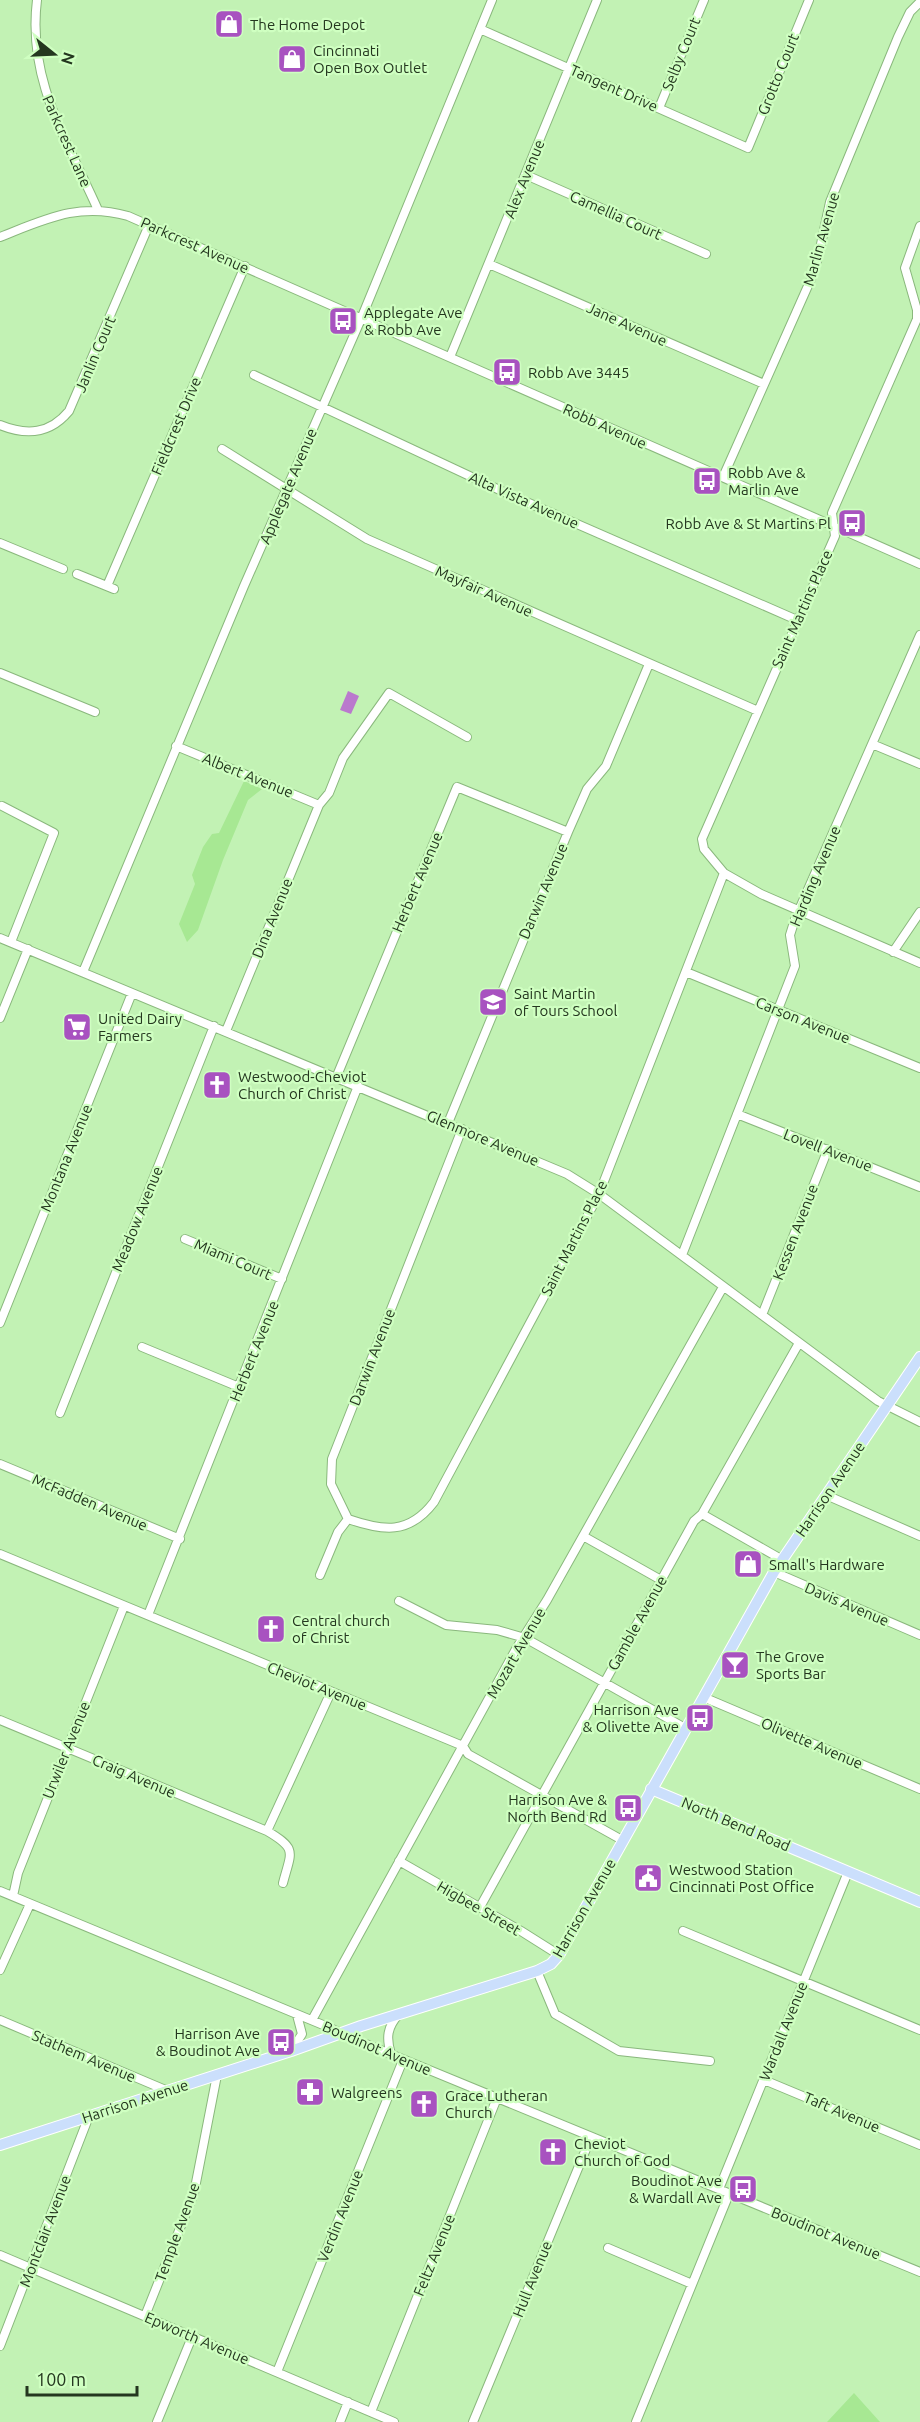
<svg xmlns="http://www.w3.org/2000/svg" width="920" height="2422" viewBox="0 0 920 2422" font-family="Ubuntu,sans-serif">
<rect width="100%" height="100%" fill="#c2f2b4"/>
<path fill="#a7e893" d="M 244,781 L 262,789 L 248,800 L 223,860 L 198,930 L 187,942 L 179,924 L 195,884 L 192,875 L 203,847 L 212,834 L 219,833 Z
M 854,2393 L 880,2422 L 827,2422 Z"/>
<path fill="#ba79cd" d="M 348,691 L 359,696 L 351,714 L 340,710 Z"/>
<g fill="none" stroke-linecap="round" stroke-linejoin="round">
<g stroke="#8ab87d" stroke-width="10">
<path id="minor" d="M 37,0 C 27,80 67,140 98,210
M 480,29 L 748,148 L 809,0
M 659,108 L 704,0
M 526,175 L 706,254
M 920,226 L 905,268 L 917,310 L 917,319 L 832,513 L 835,536 L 702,839 L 704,849 L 724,873 L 761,894 L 920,963
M 0,237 C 46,219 79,202 128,216 L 920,564
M 489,264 L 764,384
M 450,357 L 597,0
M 254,375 L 506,493 L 797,620
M 0,425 C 27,436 50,434 69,411 L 149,225
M 222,449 L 367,539 L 758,711
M 723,477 L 811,279 L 818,258 L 830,202 L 898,37 L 910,12 L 920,2
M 0,543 L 63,569
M 77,574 L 114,589
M 107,586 L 245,266
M 0,673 L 95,712
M 872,744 L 920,764
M 176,746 L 319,805
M 2,806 L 54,833 L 11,942
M 0,938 L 567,1174 L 599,1194 L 878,1401 L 920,1422
M 893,952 L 920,912
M 83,972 L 244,586 L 361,319 L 492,0
M 686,972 L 920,1068
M 0,1018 L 28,949
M 226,1031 L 319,805 L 329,793 L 343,758 L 389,693 L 467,737
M 336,1078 L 457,787 L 568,832
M 737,1114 L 920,1187
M 448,1123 L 568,832 L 587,789 L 606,766 L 649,664
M 185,1239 L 282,1279
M 682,1255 L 795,966 L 790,935 L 795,919 L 920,635
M 762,1315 L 828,1149
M 0,1323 L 132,993
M 142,1347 L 239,1387
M 60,1413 L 214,1026
M 0,1464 L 180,1539
M 826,1495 L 920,1536
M 702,1514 L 781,1559
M 348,1519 C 383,1531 409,1535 434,1502 L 599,1194 L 724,873
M 348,1519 L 331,1484 L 332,1459 L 462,1129
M 583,1536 L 661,1580
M 0,1554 L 463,1746 L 468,1754 L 622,1840
M 774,1572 L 920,1635
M 320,1575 L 338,1532 L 348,1519
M 399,1601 L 446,1625 L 497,1630 L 525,1638 L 685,1728
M 148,1615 L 358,1086
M 703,1697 L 920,1789
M 0,1720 L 267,1831 C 298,1849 291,1852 283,1883
M 267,1831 L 331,1692
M 399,1861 L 521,1931 L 559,1955
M 0,1891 L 328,2027 L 354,2039 L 920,2272
M 13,1896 L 18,1873 L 124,1606
M 480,1907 L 694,1521 L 702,1514 L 799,1343
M 683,1931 L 920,2030
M 0,1970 L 30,1904
M 537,1971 L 555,2014 L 619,2051 L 710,2061
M 0,2020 L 168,2091
M 312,2020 L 516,1649 L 547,1600 L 723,1287
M 291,2051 L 302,2034 L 297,2015
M 391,2054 C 386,2038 387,2027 399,2014
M 764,2080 L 920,2145
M 719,2189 L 848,1872
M 608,2248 L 692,2284
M 0,2255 L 394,2422
M 145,2316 L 194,2193 L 217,2075
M 0,2346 L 89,2116
M 277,2372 L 403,2060
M 371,2412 L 497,2098
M 157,2422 L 192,2337
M 340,2422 L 348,2402
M 473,2422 L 591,2137
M 636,2422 L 729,2194"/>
</g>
<g stroke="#fff" stroke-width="12">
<path id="major" d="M 651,1789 L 920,1902
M 0,2145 L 291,2051 L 361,2026 L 537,1971 L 551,1964 L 559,1955 L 774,1572 L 920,1357"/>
</g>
<use href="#minor" stroke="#fff" stroke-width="8"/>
<use href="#major" stroke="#cbdffc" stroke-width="10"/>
</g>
<defs>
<g id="shop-square" transform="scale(1.5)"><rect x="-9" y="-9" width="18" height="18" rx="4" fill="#a852c0" stroke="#cfffc1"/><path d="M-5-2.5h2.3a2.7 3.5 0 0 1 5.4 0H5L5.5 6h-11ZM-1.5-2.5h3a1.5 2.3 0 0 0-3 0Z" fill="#fff"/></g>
<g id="bus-square" transform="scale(1.5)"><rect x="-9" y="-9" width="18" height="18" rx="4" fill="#a852c0" stroke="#cfffc1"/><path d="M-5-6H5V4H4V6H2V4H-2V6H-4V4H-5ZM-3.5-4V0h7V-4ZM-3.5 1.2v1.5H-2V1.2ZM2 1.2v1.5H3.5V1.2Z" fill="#fff"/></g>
<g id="school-square" transform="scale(1.5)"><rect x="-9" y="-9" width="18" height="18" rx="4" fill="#a852c0" stroke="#cfffc1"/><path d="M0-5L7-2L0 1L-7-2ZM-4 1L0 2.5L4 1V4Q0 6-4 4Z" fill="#fff"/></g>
<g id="supermarket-square" transform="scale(1.5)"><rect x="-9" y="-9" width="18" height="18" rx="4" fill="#a852c0" stroke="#cfffc1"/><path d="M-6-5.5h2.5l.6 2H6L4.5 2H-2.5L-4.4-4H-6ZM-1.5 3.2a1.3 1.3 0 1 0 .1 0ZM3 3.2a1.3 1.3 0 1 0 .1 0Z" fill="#fff"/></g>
<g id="church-square" transform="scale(1.5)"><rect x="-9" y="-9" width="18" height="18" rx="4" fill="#a852c0" stroke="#cfffc1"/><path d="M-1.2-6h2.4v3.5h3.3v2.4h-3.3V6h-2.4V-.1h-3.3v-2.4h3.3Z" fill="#fff"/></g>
<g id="bar-square" transform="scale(1.5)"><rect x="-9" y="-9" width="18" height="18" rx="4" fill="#a852c0" stroke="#cfffc1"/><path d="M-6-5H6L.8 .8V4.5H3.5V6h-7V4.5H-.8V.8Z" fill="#fff"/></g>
<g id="civic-square" transform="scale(1.5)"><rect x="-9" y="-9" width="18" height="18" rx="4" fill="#a852c0" stroke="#cfffc1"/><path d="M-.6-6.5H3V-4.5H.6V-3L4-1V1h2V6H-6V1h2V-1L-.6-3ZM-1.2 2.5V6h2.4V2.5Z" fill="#fff"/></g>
<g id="pharmacy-square" transform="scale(1.5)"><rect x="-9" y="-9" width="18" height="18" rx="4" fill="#a852c0" stroke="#cfffc1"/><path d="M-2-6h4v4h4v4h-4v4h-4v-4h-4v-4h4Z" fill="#fff"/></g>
</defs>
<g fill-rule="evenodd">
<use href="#shop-square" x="229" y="24"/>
<use href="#shop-square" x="292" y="59"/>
<use href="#bus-square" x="343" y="321"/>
<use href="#bus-square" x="507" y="372"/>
<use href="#bus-square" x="707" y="481"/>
<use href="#bus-square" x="852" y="523"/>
<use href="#school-square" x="493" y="1002"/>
<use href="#supermarket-square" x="77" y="1027"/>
<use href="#church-square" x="217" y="1085"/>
<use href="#shop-square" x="748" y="1564"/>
<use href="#church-square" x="271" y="1629"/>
<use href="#bar-square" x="735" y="1665"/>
<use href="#bus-square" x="700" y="1718"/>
<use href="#bus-square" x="628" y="1808"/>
<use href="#civic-square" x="648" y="1878"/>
<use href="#bus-square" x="281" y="2042"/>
<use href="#pharmacy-square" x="310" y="2092"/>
<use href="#church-square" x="424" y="2104"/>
<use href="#church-square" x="553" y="2152"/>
<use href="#bus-square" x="743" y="2189"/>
</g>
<g text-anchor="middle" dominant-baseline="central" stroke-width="4.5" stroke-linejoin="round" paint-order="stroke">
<g font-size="15" fill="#24371f" stroke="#cfffc1" text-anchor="start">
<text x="250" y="24">The Home Depot</text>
<text x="313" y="50">Cincinnati<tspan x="313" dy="17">Open Box Outlet</tspan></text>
<text x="364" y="312">Applegate Ave<tspan x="364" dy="17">&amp; Robb Ave</tspan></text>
<text x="528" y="372">Robb Ave 3445</text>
<text x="728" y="472">Robb Ave &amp;<tspan x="728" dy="17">Marlin Ave</tspan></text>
<text x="831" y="523" text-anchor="end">Robb Ave &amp; St Martins Pl</text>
<text x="514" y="993">Saint Martin<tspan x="514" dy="17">of Tours School</tspan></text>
<text x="98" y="1018">United Dairy<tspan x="98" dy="17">Farmers</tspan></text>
<text x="238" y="1076">Westwood-Cheviot<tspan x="238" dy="17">Church of Christ</tspan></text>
<text x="769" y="1564">Small's Hardware</text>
<text x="292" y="1620">Central church<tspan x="292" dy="17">of Christ</tspan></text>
<text x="756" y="1656">The Grove<tspan x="756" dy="17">Sports Bar</tspan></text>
<text x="679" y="1709" text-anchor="end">Harrison Ave<tspan x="679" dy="17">&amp; Olivette Ave</tspan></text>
<text x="607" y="1799" text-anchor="end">Harrison Ave &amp;<tspan x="607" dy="17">North Bend Rd</tspan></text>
<text x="669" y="1869">Westwood Station<tspan x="669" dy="17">Cincinnati Post Office</tspan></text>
<text x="260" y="2033" text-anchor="end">Harrison Ave<tspan x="260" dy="17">&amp; Boudinot Ave</tspan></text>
<text x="331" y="2092">Walgreens</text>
<text x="445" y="2095">Grace Lutheran<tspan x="445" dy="17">Church</tspan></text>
<text x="574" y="2143">Cheviot<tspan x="574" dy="17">Church of God</tspan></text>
<text x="722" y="2180" text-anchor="end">Boudinot Ave<tspan x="722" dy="17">&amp; Wardall Ave</tspan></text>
</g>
<g font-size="15" fill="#24371f" stroke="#cfffc1">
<text transform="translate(681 54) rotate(-68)">Selby Court</text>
<text transform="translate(778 74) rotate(-68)">Grotto Court</text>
<text transform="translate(614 88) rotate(24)">Tangent Drive</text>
<text transform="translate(67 141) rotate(66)">Parkcrest Lane</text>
<text transform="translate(524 179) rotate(-68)">Alex Avenue</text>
<text transform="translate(616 215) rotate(24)">Camellia Court</text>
<text transform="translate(821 239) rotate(-74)">Marlin Avenue</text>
<text transform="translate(195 245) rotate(24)">Parkcrest Avenue</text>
<text transform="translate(627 324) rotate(24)">Jane Avenue</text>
<text transform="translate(95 354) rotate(-67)">Janlin Court</text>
<text transform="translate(176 426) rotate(-67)">Fieldcrest Drive</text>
<text transform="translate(605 426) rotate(24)">Robb Avenue</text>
<text transform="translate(288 486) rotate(-67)">Applegate Avenue</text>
<text transform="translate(524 500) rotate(24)">Alta Vista Avenue</text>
<text transform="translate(484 591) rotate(24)">Mayfair Avenue</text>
<text transform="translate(802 609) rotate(-66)">Saint Martins Place</text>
<text transform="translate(248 775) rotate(22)">Albert Avenue</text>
<text transform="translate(815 876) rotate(-67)">Harding Avenue</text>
<text transform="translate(417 882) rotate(-67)">Herbert Avenue</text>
<text transform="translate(543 891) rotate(-67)">Darwin Avenue</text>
<text transform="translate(272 918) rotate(-68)">Dina Avenue</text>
<text transform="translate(803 1020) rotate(22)">Carson Avenue</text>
<text transform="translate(483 1138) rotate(23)">Glenmore Avenue</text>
<text transform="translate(828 1150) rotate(21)">Lovell Avenue</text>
<text transform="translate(66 1158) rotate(-68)">Montana Avenue</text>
<text transform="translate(137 1219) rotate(-68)">Meadow Avenue</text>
<text transform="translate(795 1232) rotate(-69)">Kessen Avenue</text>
<text transform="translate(574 1238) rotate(-63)">Saint Martins Place</text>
<text transform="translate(233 1259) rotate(23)">Miami Court</text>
<text transform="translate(254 1351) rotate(-68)">Herbert Avenue</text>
<text transform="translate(372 1357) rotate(-69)">Darwin Avenue</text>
<text transform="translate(830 1489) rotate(-56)">Harrison Avenue</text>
<text transform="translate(90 1502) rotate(23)">McFadden Avenue</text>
<text transform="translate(847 1604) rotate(23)">Davis Avenue</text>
<text transform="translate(637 1623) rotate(-61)">Gamble Avenue</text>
<text transform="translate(516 1653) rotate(-60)">Mozart Avenue</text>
<text transform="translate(317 1686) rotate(22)">Cheviot Avenue</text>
<text transform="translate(812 1743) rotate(23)">Olivette Avenue</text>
<text transform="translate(66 1750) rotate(-68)">Urwiler Avenue</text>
<text transform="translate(134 1776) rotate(23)">Craig Avenue</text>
<text transform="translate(736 1824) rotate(23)">North Bend Road</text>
<text transform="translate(479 1908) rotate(30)">Higbee Street</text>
<text transform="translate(584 1908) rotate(-60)">Harrison Avenue</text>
<text transform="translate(783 2031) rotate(-68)">Wardall Avenue</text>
<text transform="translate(377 2048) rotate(23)">Boudinot Avenue</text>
<text transform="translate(84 2056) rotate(23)">Stathem Avenue</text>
<text transform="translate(135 2101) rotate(-18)">Harrison Avenue</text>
<text transform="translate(842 2112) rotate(23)">Taft Avenue</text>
<text transform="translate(340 2216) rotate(-68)">Verdin Avenue</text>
<text transform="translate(45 2231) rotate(-69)">Montclair Avenue</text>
<text transform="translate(177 2232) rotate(-70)">Temple Avenue</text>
<text transform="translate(826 2233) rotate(22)">Boudinot Avenue</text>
<text transform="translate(434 2255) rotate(-68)">Feltz Avenue</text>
<text transform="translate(532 2279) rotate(-68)">Hull Avenue</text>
<text transform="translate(197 2338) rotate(23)">Epworth Avenue</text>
</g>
</g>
<g transform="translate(54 54) rotate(108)" stroke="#cfffc1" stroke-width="4.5" paint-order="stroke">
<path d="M0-4.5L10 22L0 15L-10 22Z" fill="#24371f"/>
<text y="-9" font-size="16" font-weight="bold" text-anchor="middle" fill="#24371f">N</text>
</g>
<path d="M27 2386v9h110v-9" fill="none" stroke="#24371f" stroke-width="3"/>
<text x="36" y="2386" font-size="18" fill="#24371f" stroke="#cfffc1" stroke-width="4.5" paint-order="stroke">100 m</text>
</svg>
